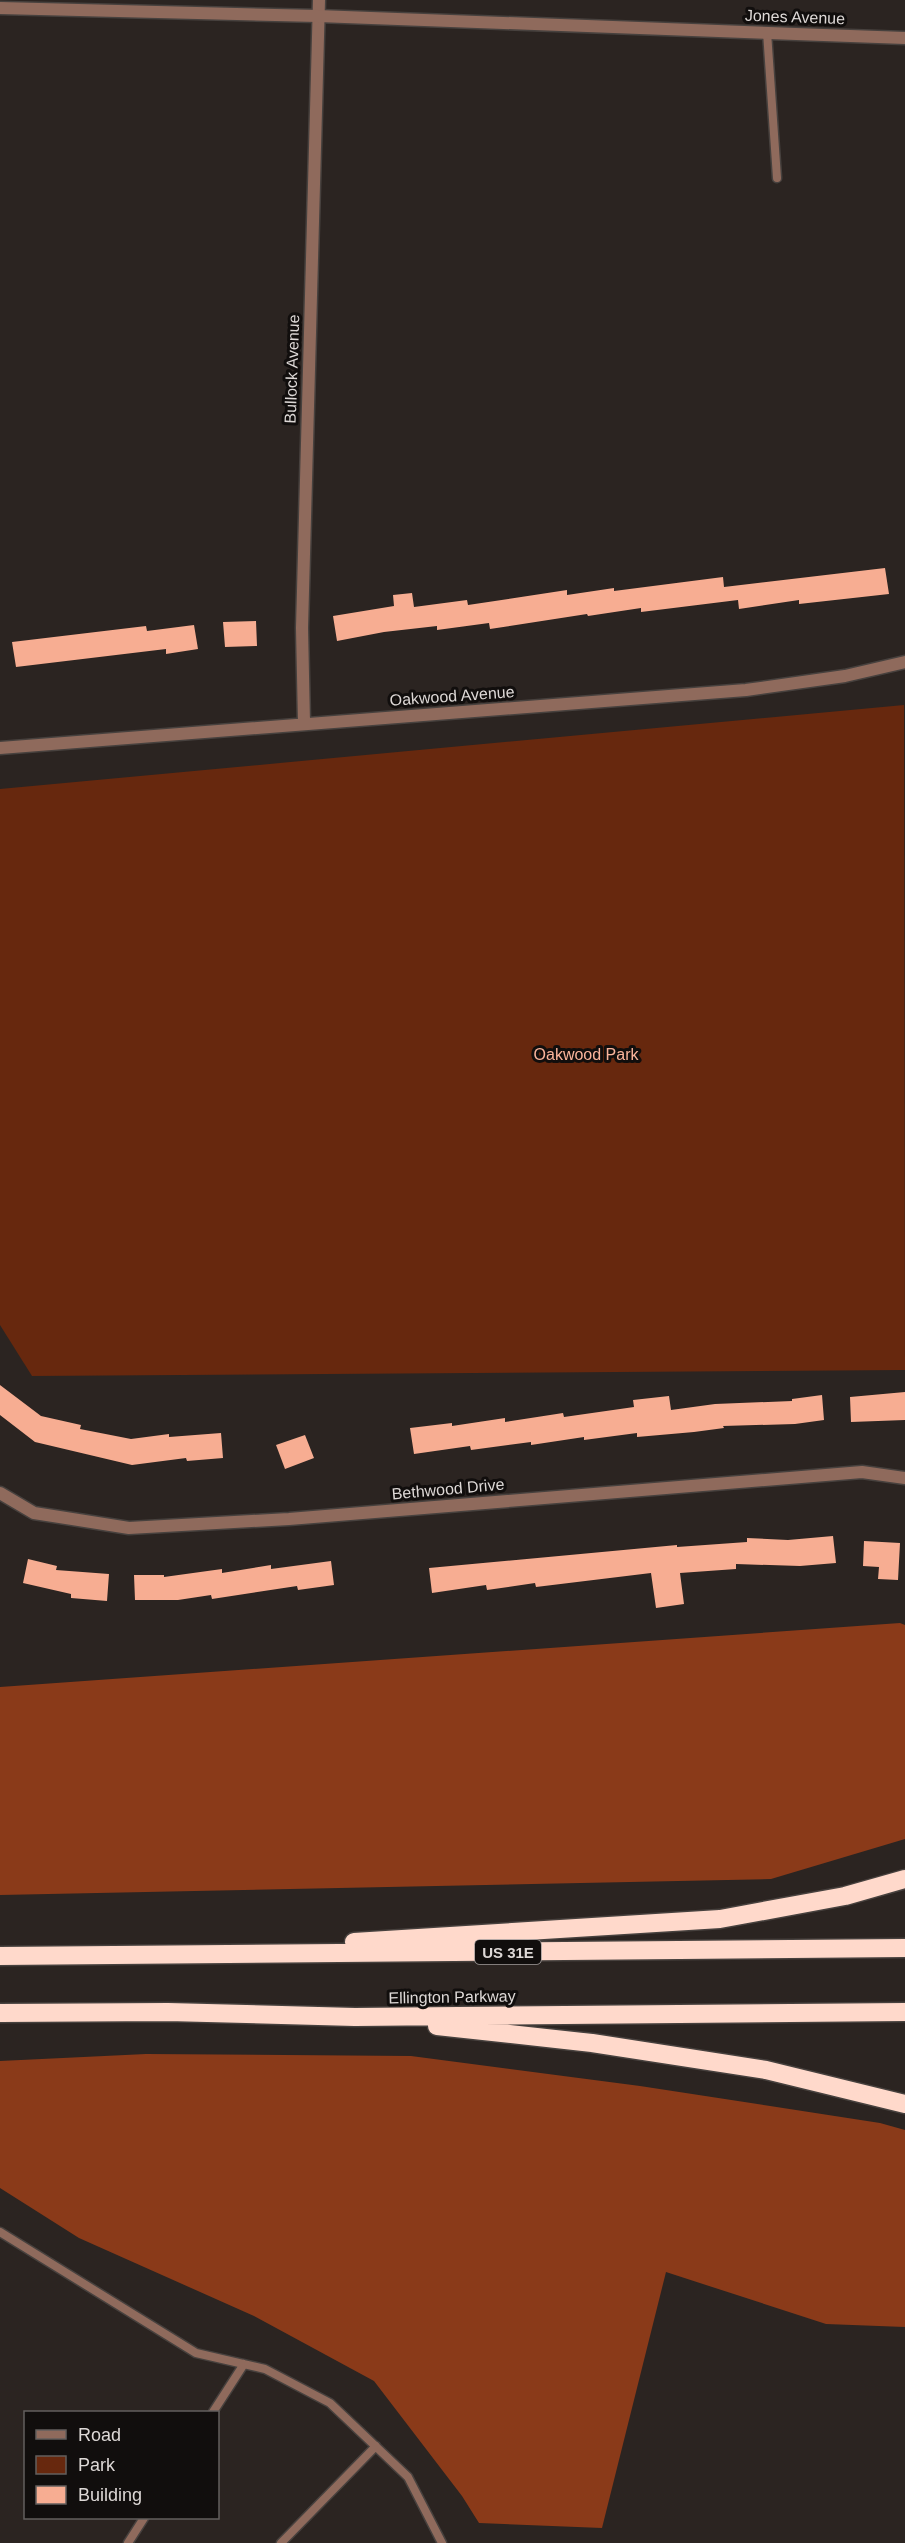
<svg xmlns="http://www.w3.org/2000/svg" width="905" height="2543" viewBox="0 0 905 2543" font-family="Arial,sans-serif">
<rect width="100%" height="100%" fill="#2b2421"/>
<path fill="#67280e" d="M 904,705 L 905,1370 L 32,1376 L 0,1325 L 0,789 Z"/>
<path fill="#8a3a19" d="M 900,1623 L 905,1625 L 905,1839 L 771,1879 L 0,1895 L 0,1687 Z
M 146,2054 L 411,2056 L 640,2086 L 880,2123 L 905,2130 L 905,2327 L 826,2324 L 666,2272 L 602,2528 L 479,2523 L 462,2496 L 374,2381 L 254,2316 L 79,2238 L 0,2188 L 0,2061 Z"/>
<path fill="#f7ad92" d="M 885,568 L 889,594 L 799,604 L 799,600 L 739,609 L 738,600 L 641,612 L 641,608 L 588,616 L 587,614 L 490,629 L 489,623 L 437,630 L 437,626 L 384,632 L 337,641 L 333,616 L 394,606 L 393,595 L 412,593 L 414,607 L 467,600 L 468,605 L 567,590 L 567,595 L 614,588 L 614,591 L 723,577 L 724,587 Z
M 256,621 L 257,646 L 225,647 L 223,622 Z
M 194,625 L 198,649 L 166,654 L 166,649 L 16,667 L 12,642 L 146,626 L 147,631 Z
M 0,1385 L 41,1416 L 81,1425 L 80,1429 L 131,1439 L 169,1434 L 169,1437 L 221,1433 L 223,1458 L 187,1461 L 186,1458 L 132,1465 L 35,1442 L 0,1415 Z
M 905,1392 L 905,1420 L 851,1422 L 850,1397 Z
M 822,1395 L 824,1420 L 795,1424 L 723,1426 L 724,1428 L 694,1432 L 637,1437 L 637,1433 L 584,1440 L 584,1437 L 531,1445 L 531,1442 L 471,1450 L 470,1446 L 414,1454 L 410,1428 L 452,1423 L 452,1426 L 505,1418 L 505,1422 L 563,1413 L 564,1417 L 634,1407 L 633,1400 L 669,1396 L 671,1410 L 715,1404 L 792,1401 L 792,1399 Z
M 305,1435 L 314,1458 L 285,1469 L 276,1445 Z
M 833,1536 L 836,1563 L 800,1566 L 736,1564 L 736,1569 L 680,1573 L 684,1604 L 656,1608 L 651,1573 L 536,1587 L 535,1583 L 487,1590 L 486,1585 L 432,1593 L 429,1568 L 677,1545 L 677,1547 L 747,1542 L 747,1538 L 788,1540 Z
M 864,1541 L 900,1543 L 898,1580 L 878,1579 L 879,1567 L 863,1566 Z
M 28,1559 L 57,1566 L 56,1570 L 109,1574 L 107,1601 L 71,1598 L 71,1594 L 23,1583 Z
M 331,1561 L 334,1585 L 298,1590 L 297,1586 L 212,1599 L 211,1595 L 178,1600 L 135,1600 L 134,1575 L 164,1575 L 164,1577 L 222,1569 L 222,1573 L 271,1565 L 271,1569 Z"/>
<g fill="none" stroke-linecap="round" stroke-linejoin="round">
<g stroke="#47413e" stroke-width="11">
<path id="service" d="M 767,32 L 777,178
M 0,2232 L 196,2353 L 265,2369 L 330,2403 L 408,2477 L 442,2543
M 213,2412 L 244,2364
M 128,2543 L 144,2518
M 281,2543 L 376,2446"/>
</g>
<g stroke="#47413e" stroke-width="15">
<path id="minor" d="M 304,723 L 302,628 L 319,0
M 0,748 L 746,690 L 845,676 L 905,662
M 0,1493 L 34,1513 L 129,1528 L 289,1519 L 862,1472 L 905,1478"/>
</g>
<g stroke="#47413e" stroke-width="15">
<path id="tertiary" d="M 0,8 L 318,16 L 905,38"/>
</g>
<g stroke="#47413e" stroke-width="21">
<path id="motorway" d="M 354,1942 L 720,1919 L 845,1896 L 905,1879
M 0,1956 L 905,1948
M 0,2013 L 168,2012 L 355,2017 L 905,2012
M 437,2026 L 592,2043 L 766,2070 L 905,2104"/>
</g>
<use href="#service" stroke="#8f6a5c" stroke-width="8"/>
<use href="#minor" stroke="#8f6a5c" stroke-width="12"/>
<use href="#tertiary" stroke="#8f6a5c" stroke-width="12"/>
<use href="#motorway" stroke="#ffd9cb" stroke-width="18"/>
</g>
<g text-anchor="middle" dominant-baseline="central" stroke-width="6" stroke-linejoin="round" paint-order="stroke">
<rect fill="#110e0d" stroke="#a09b9a" stroke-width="1.5" x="475" y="1940" width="66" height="24" rx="4.5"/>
<g font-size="15" font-weight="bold" fill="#ddd8d6">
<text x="508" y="1952">US 31E</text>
</g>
<g font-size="16" fill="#ddd8d6" stroke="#110e0d">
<text transform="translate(795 17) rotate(2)">Jones Avenue</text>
<text transform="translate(292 369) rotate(-88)">Bullock Avenue</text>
<text transform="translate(452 696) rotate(-4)">Oakwood Avenue</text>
<text transform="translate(448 1489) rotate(-5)">Bethwood Drive</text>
<text transform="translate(452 1997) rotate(-1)">Ellington Parkway</text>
</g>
<g font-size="16" fill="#fab49b" stroke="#110e0d">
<text x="586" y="1054">Oakwood Park</text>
</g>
</g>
<rect x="24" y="2411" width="195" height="108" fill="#110e0d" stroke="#635f5d" stroke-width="1.5"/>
<rect x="36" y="2430" width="30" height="9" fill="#8f6a5c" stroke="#635f5d" stroke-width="1.5"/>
<text x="78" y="2441" font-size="18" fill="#ddd8d6">Road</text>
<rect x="36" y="2456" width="30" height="18" fill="#67280e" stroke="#635f5d" stroke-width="1.5"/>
<text x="78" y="2471" font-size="18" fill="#ddd8d6">Park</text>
<rect x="36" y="2486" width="30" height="18" fill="#f7ad92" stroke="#635f5d" stroke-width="1.5"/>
<text x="78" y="2501" font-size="18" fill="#ddd8d6">Building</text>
</svg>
